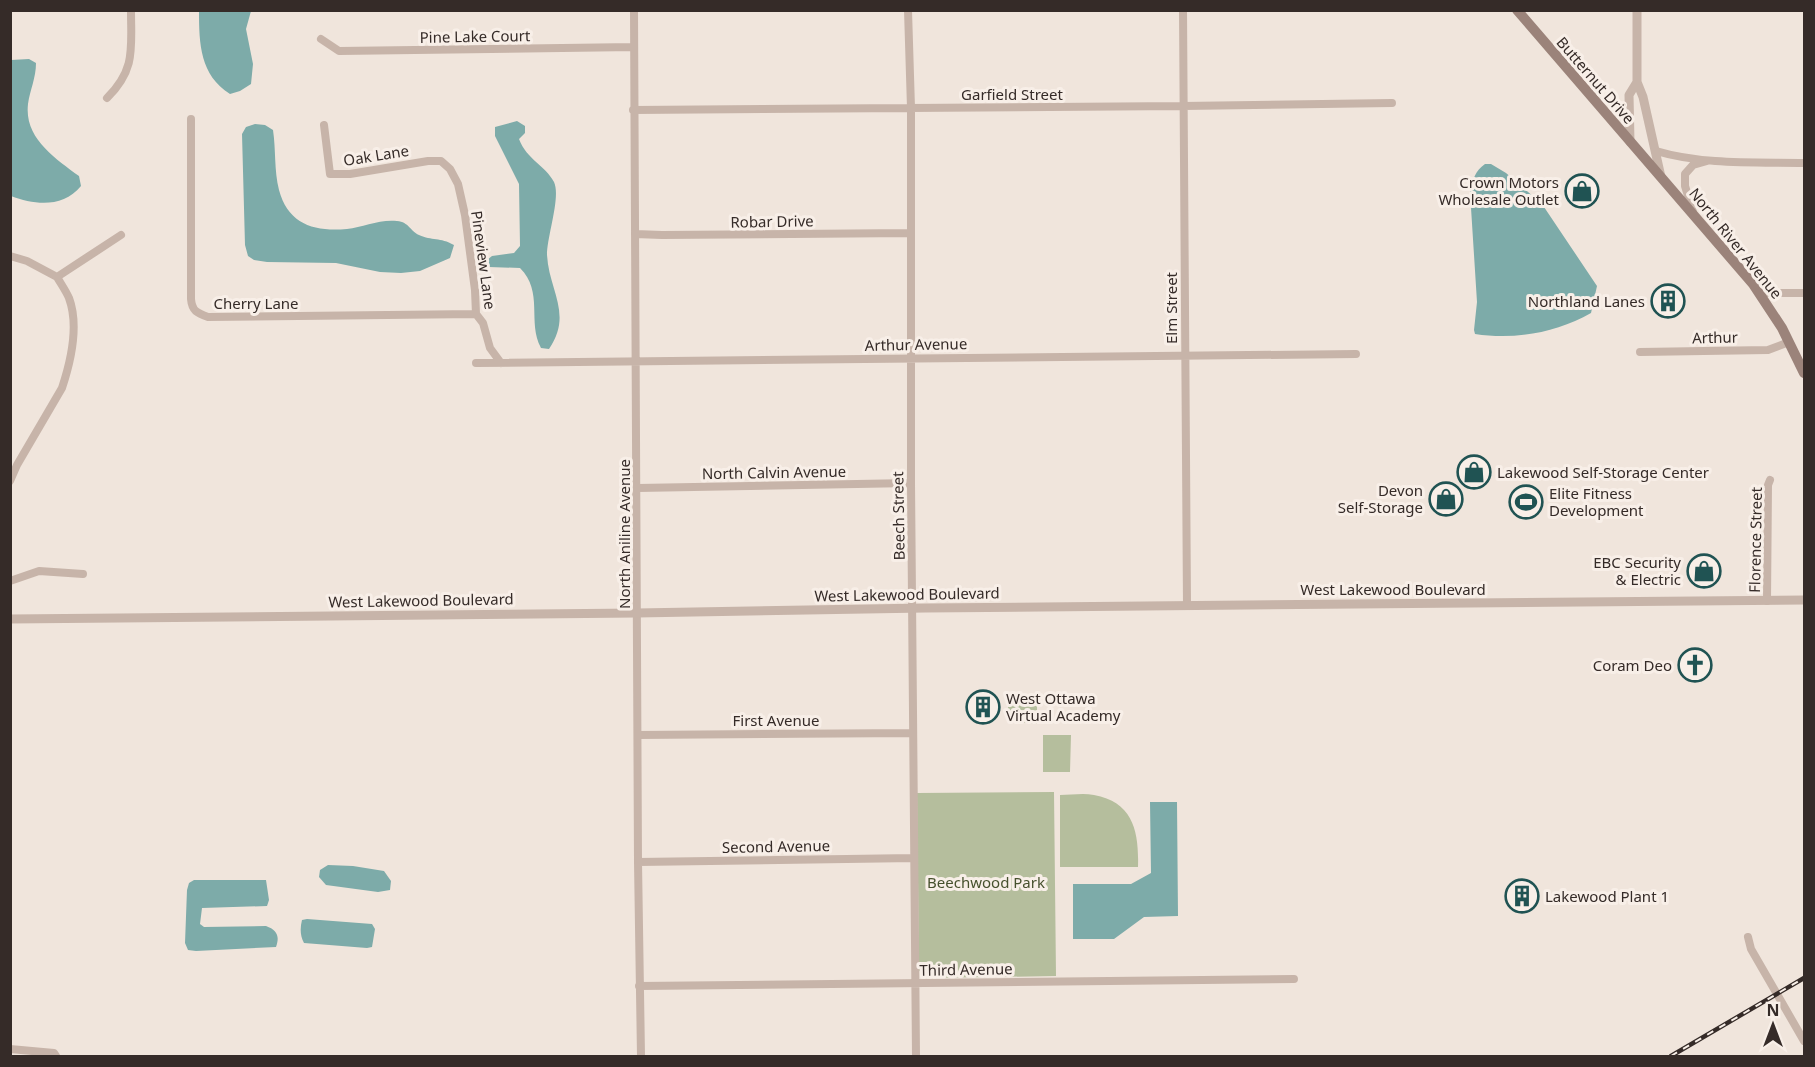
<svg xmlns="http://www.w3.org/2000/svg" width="1815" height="1067" viewBox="0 0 1815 1067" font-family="'Noto Sans',sans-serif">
<rect width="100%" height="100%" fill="#f0e5dc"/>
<path fill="#b5be9d" d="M 1008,704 L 1037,705 L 1037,724 L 1010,721 L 1008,718 Z
M 1043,735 L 1071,735 L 1070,772 L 1043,772 Z
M 1054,792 L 1056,976 L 930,978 L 923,976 L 919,970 L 917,793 Z
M 1060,795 C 1071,795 1083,793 1094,795 C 1134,802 1139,833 1138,867 L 1060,867 Z"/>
<path fill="#7daba9" d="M 199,11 L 251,11 L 246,29 L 253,64 L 251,84 L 240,91 L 230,94 C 200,75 199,44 199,11 Z
M 29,59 L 36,63 C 36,78 30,90 28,104 C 24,138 55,158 79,176 L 81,186 C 63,208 35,205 11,196 L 11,60 Z
M 517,121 L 525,126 L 525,133 L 519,139 C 527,160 545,165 554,182 C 561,197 547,236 547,255 C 549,291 573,314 549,349 L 541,348 C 527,322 544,292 520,268 L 489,267 L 487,260 L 492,256 L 514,253 L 520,246 L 519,184 L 495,136 L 495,127 Z
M 255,124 L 265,125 L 273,130 C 276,150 274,170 279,190 C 288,224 314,232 347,229 C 363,227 380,219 397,221 C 409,222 410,231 419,235 C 432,241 440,237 454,245 L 450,258 L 420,271 L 401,273 L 380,272 L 336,263 L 267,262 L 254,260 L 248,256 L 245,245 L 242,134 L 246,127 Z
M 1485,164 L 1491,164 L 1506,173 L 1542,204 L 1597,286 L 1591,313 C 1556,333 1514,340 1475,334 L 1474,330 L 1477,302 L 1470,192 C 1473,179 1475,171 1485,164 Z
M 1150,802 L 1177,802 L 1178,916 L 1144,917 L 1114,939 L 1073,939 L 1073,884 L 1131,884 L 1151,873 Z
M 328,865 L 353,866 L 384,871 L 391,881 L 390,890 L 378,892 L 326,885 L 319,877 L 320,870 Z
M 194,880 L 266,880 L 269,900 L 267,906 L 202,908 L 200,924 L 204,927 L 266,926 C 277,930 280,936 276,947 L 196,951 L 188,950 L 185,943 L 187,890 L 189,883 Z
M 307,919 L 372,924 L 375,929 L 372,947 L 367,948 L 304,943 C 300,936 300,928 302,920 Z"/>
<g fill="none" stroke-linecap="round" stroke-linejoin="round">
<path stroke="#c7b4a9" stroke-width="8" d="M 634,10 L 638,862 L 641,1056
M 908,10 L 911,108 L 911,483 L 916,1056
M 1183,10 L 1187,606
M 321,39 L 339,51 L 634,47
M 107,98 C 136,69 131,49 131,10
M 633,110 L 1183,106 L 1392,103
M 191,119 L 191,299 C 192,311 197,313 208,317 L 476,314
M 324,125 L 330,174 L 350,174 L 428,161 L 441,161 L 450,169 L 458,184 L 465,215 L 475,290 L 476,314 L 483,323 L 490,348 L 501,363
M 1656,151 C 1703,165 1756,162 1804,163
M 1693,212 L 1685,186 L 1685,174 L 1693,165 L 1707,161
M 635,234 L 662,235 L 910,233
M 10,256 L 27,261 L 57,277
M 57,277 L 121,235
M 1760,293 L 1804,293
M 1640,352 L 1768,350 L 1789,342
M 476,363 L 1356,354
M 10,481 L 17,465 L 62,388 C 71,361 79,325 69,298 C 66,291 61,284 57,277
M 638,488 L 911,483
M 10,581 L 39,571 L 83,574
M 1767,601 L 1768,485 L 1770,480
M 638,735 L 913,733
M 638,862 L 914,858
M 1748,937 L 1751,949 L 1804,1041
M 639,986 L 1294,979
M 10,1049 L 54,1053 L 56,1056"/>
<path stroke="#c7b4a9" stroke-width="9" d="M 1637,10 L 1637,82 L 1643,97 L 1661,177
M 1630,142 L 1629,95 L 1637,82
M 10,619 L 637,613 L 925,608 L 1804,600"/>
<path stroke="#9b837a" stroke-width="10" d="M 1517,10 L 1753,284 L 1782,328 L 1804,373"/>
<g stroke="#352b28" stroke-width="4.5">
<path id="rail" d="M 1671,1056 L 1804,978"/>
</g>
<use href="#rail" stroke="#f8efe8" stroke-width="2" stroke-dasharray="7" stroke-linecap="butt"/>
</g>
<defs>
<g id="shop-ring" transform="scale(1.725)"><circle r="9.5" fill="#f8efe8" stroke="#205353" stroke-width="1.5"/><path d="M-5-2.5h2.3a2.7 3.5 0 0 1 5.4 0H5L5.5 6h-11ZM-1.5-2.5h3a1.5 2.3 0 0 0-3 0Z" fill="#205353"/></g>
<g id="building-ring" transform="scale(1.725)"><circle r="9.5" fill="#f8efe8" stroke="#205353" stroke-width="1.5"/><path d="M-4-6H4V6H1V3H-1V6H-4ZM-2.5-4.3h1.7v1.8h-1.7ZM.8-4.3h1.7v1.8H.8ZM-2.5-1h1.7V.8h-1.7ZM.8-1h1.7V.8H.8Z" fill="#205353"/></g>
<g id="stadium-ring" transform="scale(1.725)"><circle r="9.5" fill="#f8efe8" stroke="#205353" stroke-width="1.5"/><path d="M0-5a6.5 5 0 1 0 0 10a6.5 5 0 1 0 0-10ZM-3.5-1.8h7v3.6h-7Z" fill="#205353"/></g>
<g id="church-ring" transform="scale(1.725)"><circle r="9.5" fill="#f8efe8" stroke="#205353" stroke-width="1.5"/><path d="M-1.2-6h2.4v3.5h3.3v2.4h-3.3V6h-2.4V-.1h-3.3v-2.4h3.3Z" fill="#205353"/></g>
</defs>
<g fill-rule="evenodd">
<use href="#shop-ring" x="1582" y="191"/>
<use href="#building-ring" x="1668" y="301"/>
<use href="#shop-ring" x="1474" y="472"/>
<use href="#shop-ring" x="1446" y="499"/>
<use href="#stadium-ring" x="1526" y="502"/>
<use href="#shop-ring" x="1704" y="571"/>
<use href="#church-ring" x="1695" y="665"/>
<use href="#building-ring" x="983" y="707"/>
<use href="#building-ring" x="1522" y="896"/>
</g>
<g text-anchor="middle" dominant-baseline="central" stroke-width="6" stroke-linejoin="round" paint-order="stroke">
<g font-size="15" fill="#352b28" stroke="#f8efe8">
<text transform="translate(475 36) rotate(-1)">Pine Lake Court</text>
<text transform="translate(1596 80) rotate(49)">Butternut Drive</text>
<text x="1012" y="94">Garfield Street</text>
<text transform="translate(376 155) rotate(-9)">Oak Lane</text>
<text transform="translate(772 221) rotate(-1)">Robar Drive</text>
<text transform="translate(1736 243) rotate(51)">North River Avenue</text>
<text transform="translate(484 260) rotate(82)">Pineview Lane</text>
<text x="256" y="303">Cherry Lane</text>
<text transform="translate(1171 308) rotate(-90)">Elm Street</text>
<text transform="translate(1715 337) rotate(-1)">Arthur</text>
<text transform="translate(916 344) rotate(-1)">Arthur Avenue</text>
<text transform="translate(774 472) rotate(-1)">North Calvin Avenue</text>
<text transform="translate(898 516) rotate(-91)">Beech Street</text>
<text transform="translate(624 534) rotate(-90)">North Aniline Avenue</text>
<text transform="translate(1755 540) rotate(-89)">Florence Street</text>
<text x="1393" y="589">West Lakewood Boulevard</text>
<text transform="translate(907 594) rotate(-1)">West Lakewood Boulevard</text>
<text transform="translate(421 600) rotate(-1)">West Lakewood Boulevard</text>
<text x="776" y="720">First Avenue</text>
<text transform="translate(776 846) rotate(-1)">Second Avenue</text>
<text transform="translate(966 969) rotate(-1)">Third Avenue</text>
</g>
<g font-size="15" fill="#352b28" stroke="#f8efe8" text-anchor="end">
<text x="1559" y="182">Crown Motors<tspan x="1559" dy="17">Wholesale Outlet</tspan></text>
<text x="1645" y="301">Northland Lanes</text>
<text x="1497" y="472" text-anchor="start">Lakewood Self-Storage Center</text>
<text x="1423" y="490">Devon<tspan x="1423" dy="17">Self-Storage</tspan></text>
<text x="1549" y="493" text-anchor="start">Elite Fitness<tspan x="1549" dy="17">Development</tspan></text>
<text x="1681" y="562">EBC Security<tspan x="1681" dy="17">&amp; Electric</tspan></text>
<text x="1672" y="665">Coram Deo</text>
<text x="1006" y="698" text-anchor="start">West Ottawa<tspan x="1006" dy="17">Virtual Academy</tspan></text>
<text x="1545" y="896" text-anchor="start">Lakewood Plant 1</text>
</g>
<g font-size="15" fill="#47512e" stroke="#f8efe8">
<text x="986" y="882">Beechwood Park</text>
</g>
</g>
<rect width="1815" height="1067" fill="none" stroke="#352b28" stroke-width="24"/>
<g transform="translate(1773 1025)" stroke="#f8efe8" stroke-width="4.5" paint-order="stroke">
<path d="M0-4.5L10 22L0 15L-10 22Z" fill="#352b28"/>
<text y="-9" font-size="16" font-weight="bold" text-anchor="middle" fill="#352b28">N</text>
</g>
</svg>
